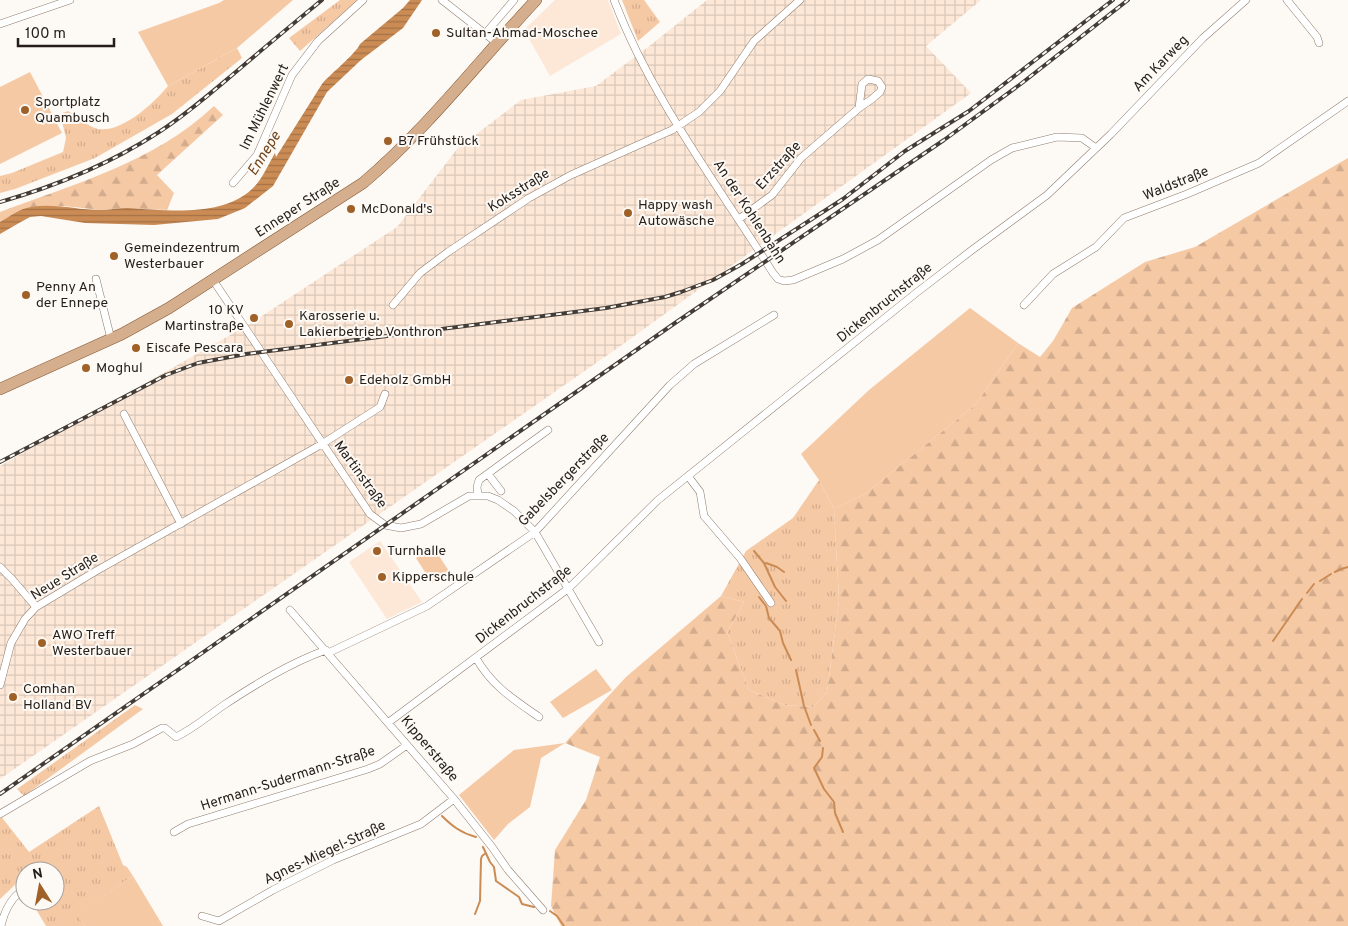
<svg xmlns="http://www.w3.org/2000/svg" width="1348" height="926" viewBox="0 0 1348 926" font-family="Overpass,sans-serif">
<defs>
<pattern id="industrial-grid" width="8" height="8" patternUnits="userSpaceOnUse" patternTransform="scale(1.25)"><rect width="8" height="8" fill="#fde8d7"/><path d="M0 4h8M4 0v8" fill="none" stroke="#d9c7b8"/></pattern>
<pattern id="grass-tufts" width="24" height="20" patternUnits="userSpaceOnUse" patternTransform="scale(1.25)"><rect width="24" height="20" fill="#f6c9a5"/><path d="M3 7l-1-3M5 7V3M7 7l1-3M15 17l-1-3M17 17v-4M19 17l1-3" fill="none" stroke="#d3ac8d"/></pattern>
<pattern id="forest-firs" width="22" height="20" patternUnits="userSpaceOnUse" patternTransform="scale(1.25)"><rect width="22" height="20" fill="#f6c9a5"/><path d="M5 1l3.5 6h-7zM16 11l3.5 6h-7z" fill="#d3ac8d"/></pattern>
<pattern id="water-rules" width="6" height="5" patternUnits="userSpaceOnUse" patternTransform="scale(1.25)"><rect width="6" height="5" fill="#cb8b54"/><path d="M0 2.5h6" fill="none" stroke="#a57145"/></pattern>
</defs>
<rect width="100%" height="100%" fill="#fdf9f5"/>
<path fill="#fde8d7" d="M 555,0 L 608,0 L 621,34 L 550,76 L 524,30 Z
M 380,541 L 422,602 L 387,619 L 349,562 Z"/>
<path fill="url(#industrial-grid)" d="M 707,0 L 981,0 L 926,46 L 971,93 L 619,347 L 0,779 L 0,466 L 253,322 L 397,227 L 457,149 L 521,100 L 596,86 L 652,44 Z"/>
<path fill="url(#grass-tufts)" d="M 340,0 L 358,0 L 300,51 L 289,38 Z
M 622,0 L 644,0 L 660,22 L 638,41 Z
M 237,48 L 242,58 L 172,114 L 95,158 L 15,189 L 0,193 L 0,176 L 12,173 L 63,152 L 66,138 L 60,114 L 68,111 C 77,116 88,127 98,129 C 122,133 154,103 168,86 Z
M 819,480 L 834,509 L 839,600 L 827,692 L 813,707 L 784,705 L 749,690 L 727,632 L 744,602 L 721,596 L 746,551 L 793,518 Z
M 135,705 L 143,709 L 24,796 L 17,789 Z
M 99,806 L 123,865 L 127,867 L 133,876 L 77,914 L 85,926 L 46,926 L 31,901 L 55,901 L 55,871 L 25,871 L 25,891 L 19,881 L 0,899 L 0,815 L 29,852 Z"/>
<path fill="url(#forest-firs)" d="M 214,106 L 223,115 L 157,175 L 174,193 L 167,210 L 125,208 L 100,210 L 64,206 L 18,211 L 0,222 L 0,212 C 74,184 155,162 214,106 Z
M 1348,158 L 1348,926 L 561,926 L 551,906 L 555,850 L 586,800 L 600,757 L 565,743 L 626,677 L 721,596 L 744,602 L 727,632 L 749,690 L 784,705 L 813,707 L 827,692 L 839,600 L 834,509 L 865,494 L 976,404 L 1018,343 L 1040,357 L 1053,341 L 1072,308 L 1145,262 L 1195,247 Z"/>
<path fill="#f6c9a5" d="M 224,0 L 293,0 L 237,48 L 168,86 L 138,32 L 219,3 Z
M 30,72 L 62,133 L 0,164 L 0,87 Z
M 970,308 L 1018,343 L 976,404 L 865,494 L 834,509 L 819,480 L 801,454 L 869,390 Z
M 433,547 L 449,571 L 432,583 L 416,558 Z
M 596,669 L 612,690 L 563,718 L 550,702 Z
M 565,743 L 541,758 L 530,807 L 508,824 L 494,840 L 459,795 L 514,750 Z
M 133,876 L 163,926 L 85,926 L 76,914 Z"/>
<path fill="url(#water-rules)" d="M 410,0 L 422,0 L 403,28 L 361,60 L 327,92 L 273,186 L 245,208 L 218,219 L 154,225 L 85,223 L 41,216 L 30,217 L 19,223 L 0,234 L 0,222 C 10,216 19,209 31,207 C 54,203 77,210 100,210 C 109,210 118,208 127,208 C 166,210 221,218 252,189 C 262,180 268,165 275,153 L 276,157 L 322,84 C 331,73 355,55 360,44 L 403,8 Z"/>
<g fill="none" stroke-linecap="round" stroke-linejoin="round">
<path stroke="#cb8b54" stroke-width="2" d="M 754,551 L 764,563 L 775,587 L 786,601
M 766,563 L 777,567 L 784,572
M 1335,572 L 1341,569 L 1348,567
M 1320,581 L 1331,574
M 1307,593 L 1314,584
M 759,597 L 766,606 L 769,618 L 780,631 L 783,643 L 791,660
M 1273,641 L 1302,599
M 796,670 L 804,706 L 811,725
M 814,730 L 820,741
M 823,748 L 822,757 L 814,768 L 824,789 L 834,802 L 835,813 L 843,832
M 442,816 C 452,826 461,833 476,837
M 483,847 L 490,862 L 494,867 L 496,881 L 519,897 L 522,904 L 534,907
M 550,911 L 557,916 L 564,926
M 475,914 L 480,901 L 481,859 L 482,856 L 486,853"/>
<g stroke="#8e7c6e" stroke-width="8">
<path id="street" d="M 442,0 L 497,43
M 614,0 C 653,101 716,182 773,273 L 778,279 L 784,281 L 793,280 L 843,259 L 878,240 L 991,160 L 1012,148 L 1057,137 L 1082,138 L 1096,148
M 1287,0 L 1317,37 L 1319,43
M 0,24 L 70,0
M 485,34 L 514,0
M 233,183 L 257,155 L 292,75 L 318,41 L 363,0
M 739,219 L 772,195 L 801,158 L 859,108 L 872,99 L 880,92 L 882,87 L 878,81 L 868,79 L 862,84 L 859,108
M 96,279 L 111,339
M 213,280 L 370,514 L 385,525 L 401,528 L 421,524 L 469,496 L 488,496 L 498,500 L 514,511 L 535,532 L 599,642
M 393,305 L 420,273 L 448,252 L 529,198 L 571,175 L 672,130 L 699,112 L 720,91 L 754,41 L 800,0
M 1024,305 L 1053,274 L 1096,247 L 1124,218 L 1187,194 L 1259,163 L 1348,101
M 124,414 L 181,524
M 488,474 L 501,491
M 688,476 L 700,492 L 704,516 L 740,558 L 771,603
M 478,495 L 477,487 L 479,480 L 548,430
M 0,567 L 12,579 L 36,607
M 290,610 L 454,799 L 492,847 L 508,870 L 543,910
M 328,653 L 427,606 L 535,532 L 670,385 L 694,364 L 774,315
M 476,658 C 492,686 513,699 539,717
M 0,685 L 11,643 L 25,619 L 36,607 L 96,571 L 322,444 L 380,407 L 385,394
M 389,722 L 569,588 L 658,500 L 916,293 L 972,250 L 1047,195 L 1111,134 L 1203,38 L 1246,0
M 0,814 L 90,761 L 133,744 L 162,728 L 165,728 L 176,737 C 193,729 208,716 224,705 C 256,684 290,663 326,650
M 174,832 L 188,824 L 368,769 L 380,764 L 407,745
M 202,916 L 219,921 L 273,890 L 333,860 L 421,824 L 454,799
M 1,926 C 4,912 9,901 20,892"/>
</g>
<g stroke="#855833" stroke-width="12">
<path id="primary" d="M 0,389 L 122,334 L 169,308 L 363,183 C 427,129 479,61 536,0"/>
</g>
<use href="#street" stroke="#fff" stroke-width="7"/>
<use href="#primary" stroke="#d4ae8d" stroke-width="11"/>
<g stroke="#433c36" stroke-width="4">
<path id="rail" d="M 0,202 C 56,186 110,164 159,132 C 187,114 212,92 237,71 C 265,47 293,24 322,0
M 0,462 L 166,375 L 198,363 L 246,354 L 606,308 L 665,297 L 681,292 L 713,280 L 742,264 L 843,199 L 905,151 L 969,111 L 1113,0
M 0,794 L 675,323 L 944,140 L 1022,83 L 1128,0"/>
</g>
<use href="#rail" stroke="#fdf9f5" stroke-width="2" stroke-dasharray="5.5" stroke-linecap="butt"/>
</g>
<g fill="#9f6127" stroke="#fdf9f5" stroke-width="2">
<circle cx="436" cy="33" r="5"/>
<circle cx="25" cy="110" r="5"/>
<circle cx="388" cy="141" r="5"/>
<circle cx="351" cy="209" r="5"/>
<circle cx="628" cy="213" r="5"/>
<circle cx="114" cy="256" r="5"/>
<circle cx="26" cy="295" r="5"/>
<circle cx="254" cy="318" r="5"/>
<circle cx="289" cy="324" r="5"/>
<circle cx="136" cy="348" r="5"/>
<circle cx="86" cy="368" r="5"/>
<circle cx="349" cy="380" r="5"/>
<circle cx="377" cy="551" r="5"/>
<circle cx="382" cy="577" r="5"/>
<circle cx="42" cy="643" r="5"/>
<circle cx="13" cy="697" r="5"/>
</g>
<g text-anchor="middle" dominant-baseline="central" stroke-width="4" stroke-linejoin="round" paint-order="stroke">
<g font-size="14" fill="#251e18" stroke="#fdf9f5" text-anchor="start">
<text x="446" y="33">Sultan-Ahmad-Moschee</text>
<text x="35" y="102">Sportplatz<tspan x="35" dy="16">Quambusch</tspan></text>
<text x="398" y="141">B7 Frühstück</text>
<text x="638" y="205">Happy wash<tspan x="638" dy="16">Autowäsche</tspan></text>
<text x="361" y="209">McDonald's</text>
<text x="124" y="248">Gemeindezentrum<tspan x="124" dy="16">Westerbauer</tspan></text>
<text x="36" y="287">Penny An<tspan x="36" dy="16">der Ennepe</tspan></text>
<text x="244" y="310" text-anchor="end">10 KV<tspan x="244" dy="16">Martinstraße</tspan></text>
<text x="299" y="316">Karosserie u.<tspan x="299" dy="16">Lakierbetrieb Vonthron</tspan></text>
<text x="146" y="348">Eiscafe Pescara</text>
<text x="96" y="368">Moghul</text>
<text x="359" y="380">Edeholz GmbH</text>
<text x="387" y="551">Turnhalle</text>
<text x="392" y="577">Kipperschule</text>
<text x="52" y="635">AWO Treff<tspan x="52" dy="16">Westerbauer</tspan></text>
<text x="23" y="689">Comhan<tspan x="23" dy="16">Holland BV</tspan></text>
</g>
<g font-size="14" fill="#251e18" stroke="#fdf9f5">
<text transform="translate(1161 64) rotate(-46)">Am Karweg</text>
<text transform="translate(265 107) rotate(-64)">Im Mühlenwert</text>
<text transform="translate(779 166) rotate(-48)">Erzstraße</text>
<text transform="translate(1176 184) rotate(-22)">Waldstraße</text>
<text transform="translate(519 191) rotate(-32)">Koksstraße</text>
<text transform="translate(298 208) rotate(-33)">Enneper Straße</text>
<text transform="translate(749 212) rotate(57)">An der Kohlenbahn</text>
<text transform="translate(885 303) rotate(-39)">Dickenbruchstraße</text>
<text transform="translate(360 475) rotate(54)">Martinstraße</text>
<text transform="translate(564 480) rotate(-46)">Gabelsbergerstraße</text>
<text transform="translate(65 577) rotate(-32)">Neue Straße</text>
<text transform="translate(524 605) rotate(-38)">Dickenbruchstraße</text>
<text transform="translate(429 749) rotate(50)">Kipperstraße</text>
<text transform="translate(288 779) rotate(-18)">Hermann-Sudermann-Straße</text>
<text transform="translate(325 853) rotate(-25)">Agnes-Miegel-Straße</text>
</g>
<g font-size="15" font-style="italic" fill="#71451d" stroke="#fdf9f5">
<text transform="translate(265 154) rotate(-58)">Ennepe</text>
</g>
</g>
<g transform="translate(40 886) rotate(349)"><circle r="24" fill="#fdf9f5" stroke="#a7a19d"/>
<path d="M0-4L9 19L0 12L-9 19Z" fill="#9f6127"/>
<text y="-8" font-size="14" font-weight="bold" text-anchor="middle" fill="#251e18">N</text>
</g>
<path d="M18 38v8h96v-8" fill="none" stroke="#251e18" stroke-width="2.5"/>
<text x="25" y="38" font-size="15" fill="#251e18" stroke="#fdf9f5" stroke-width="4" paint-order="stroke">100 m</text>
</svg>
